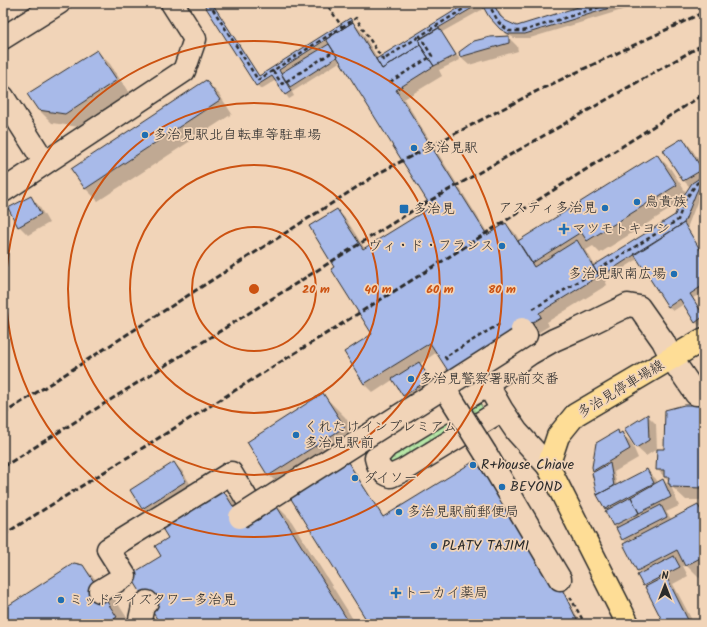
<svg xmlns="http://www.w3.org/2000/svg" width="707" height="627" viewBox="0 0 707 627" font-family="Kalam,'Klee One',sans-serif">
<defs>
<pattern id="grass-dots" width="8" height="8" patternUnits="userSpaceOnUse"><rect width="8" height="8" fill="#b7e7a7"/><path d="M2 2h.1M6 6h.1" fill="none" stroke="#9ec690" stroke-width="1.8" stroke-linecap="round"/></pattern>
</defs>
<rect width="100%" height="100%" fill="#f1d4b8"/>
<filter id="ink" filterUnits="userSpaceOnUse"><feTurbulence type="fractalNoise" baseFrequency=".025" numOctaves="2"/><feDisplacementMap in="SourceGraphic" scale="8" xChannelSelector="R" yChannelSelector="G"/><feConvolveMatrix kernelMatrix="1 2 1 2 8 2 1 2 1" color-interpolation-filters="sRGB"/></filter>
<g filter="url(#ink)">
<path fill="url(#grass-dots)" stroke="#718969" d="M 477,399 L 486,413 L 390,469 L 386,454 Z"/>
<path fill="#0003" fill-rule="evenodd" d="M 204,3 L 212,3 L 260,77 L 350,19 L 362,32 L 378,59 L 468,3 L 494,3 L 504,20 L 517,27 L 596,3 L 645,3 L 530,38 L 514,38 L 505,33 L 485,8 L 442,32 L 460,60 L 439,70 L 442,76 L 404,99 L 489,235 L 506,224 L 515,233 L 520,241 L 657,155 L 670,168 L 687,194 L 691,188 L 684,181 L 683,139 L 691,148 L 704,168 L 704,191 L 699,197 L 687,228 L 704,255 L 704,292 L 693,298 L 704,315 L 704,324 L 700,326 L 695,322 L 684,304 L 673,311 L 668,307 L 638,259 L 605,280 L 607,285 L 547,322 L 549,326 L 459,382 L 437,352 L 420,364 L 434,384 L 408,400 L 404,396 L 394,379 L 373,393 L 364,384 L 345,353 L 374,335 L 336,267 L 337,210 L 346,219 L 365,249 L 433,207 L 341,61 L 292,92 L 294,96 L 289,99 L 276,80 L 261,89 L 257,85 ZM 680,203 L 676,216 L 595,266 L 586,250 L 593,246 L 600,253 Z
M 508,37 L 517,46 L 518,51 L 469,65 L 460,57 Z
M 97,51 L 110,64 L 129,93 L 79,127 L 52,123 L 38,109 Z
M 206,81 L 219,94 L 232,114 L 98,201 L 85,188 Z
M 31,197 L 39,206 L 49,223 L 28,235 L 19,226 Z
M 323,395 L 345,417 L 366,450 L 348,461 L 384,518 L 525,500 L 532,508 L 529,509 L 562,587 L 581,624 L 371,624 L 291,498 L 269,475 L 248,443 Z
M 704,406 L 704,500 L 686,500 L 671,486 L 679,506 L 666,512 L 672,520 L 698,506 L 704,512 L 704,575 L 699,578 L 686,565 L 683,566 L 688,576 L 673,584 L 694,624 L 665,624 L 648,589 L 644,585 L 642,574 L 638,570 L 627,544 L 613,525 L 608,511 L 598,494 L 596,472 L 594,470 L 617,431 L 621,434 L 622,434 L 631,442 L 638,458 L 614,472 L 617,486 L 647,470 L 656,479 L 658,483 L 663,480 L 669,486 L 669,482 L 657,469 L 665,450 Z
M 648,416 L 656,424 L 657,449 L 646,456 L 637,448 L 626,430 Z
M 174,463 L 183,472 L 194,490 L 151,517 L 142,508 Z
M 221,489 L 237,505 L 245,518 L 274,503 L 290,519 L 356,624 L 162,624 L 163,556 L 170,538 Z
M 82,566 L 113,596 L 131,624 L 3,624 L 3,610 Z"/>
<path fill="#a8bae9" stroke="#2b2b2b" d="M 203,3 L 212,3 L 259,76 L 350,18 L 353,22 L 279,70 L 291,91 L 285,95 L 272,76 L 256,86 Z
M 467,3 L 493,3 L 500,16 L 506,21 L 517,26 L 591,3 L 626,3 L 525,34 L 509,34 L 500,29 L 489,17 L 481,3 L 421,38 L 419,40 L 420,45 L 382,69 L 376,59 Z
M 353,22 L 382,69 L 420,45 L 434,66 L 396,90 L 487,235 L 506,223 L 534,267 L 577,240 L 599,276 L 539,313 L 541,317 L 450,374 L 430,343 L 364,384 L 344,352 L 372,334 L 331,269 L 334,267 L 309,226 L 337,209 L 363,249 L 431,207 L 326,39 Z
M 439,28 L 456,55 L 434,66 L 420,45 L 419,40 Z
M 509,36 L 509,43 L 460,57 L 459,52 L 474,41 L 490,37 Z
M 329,44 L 337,57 L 290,87 L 281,73 Z
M 97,50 L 117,80 L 65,114 L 38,110 L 27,94 Z
M 206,80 L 220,100 L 85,189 L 71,169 Z
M 683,138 L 700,166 L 700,171 L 683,181 L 663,150 Z
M 657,154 L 677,185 L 587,241 L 581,232 L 532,263 L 518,241 Z
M 704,175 L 704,184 L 699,187 L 696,193 L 684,223 L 600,277 L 593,266 L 675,215 L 680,201 L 692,183 Z
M 31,196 L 41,214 L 18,227 L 8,208 Z
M 684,223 L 704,256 L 704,285 L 690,294 L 704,316 L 695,323 L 680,299 L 668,307 L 634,254 Z
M 704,361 L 704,370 L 703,371 L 698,365 Z
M 419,362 L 430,379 L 403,396 L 392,379 Z
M 323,393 L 345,427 L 268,476 L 247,442 Z
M 684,405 L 704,405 L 704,491 L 701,491 L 702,488 L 672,487 L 670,486 L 670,484 L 668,484 L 669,477 L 664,477 L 664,470 L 656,470 L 657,449 L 664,449 L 665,410 Z
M 648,414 L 649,440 L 636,448 L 624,429 Z
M 618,430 L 619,434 L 622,432 L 630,449 L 593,471 L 592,467 L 596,443 Z
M 342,453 L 383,517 L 486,454 L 523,497 L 524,497 L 529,504 L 526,505 L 559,583 L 579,624 L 369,624 L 283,486 Z
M 174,462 L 186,481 L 142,509 L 130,490 Z
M 610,463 L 614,486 L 597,495 L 592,473 Z
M 647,469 L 654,483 L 605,509 L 597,495 Z
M 663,479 L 671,497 L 639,513 L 631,497 Z
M 221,487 L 241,519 L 274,502 L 350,624 L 160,624 L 130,575 L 161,556 L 155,546 L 168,538 L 160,525 Z
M 631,497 L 639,513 L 613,526 L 605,511 Z
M 661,505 L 667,517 L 622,540 L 616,528 Z
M 698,505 L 704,516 L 704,556 L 685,566 L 677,550 L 637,571 L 623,544 Z
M 674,556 L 680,567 L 643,586 L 637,575 Z
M 74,563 L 83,565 L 117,617 L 106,624 L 3,624 L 3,609 Z
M 666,576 L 690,624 L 664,624 L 645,587 Z"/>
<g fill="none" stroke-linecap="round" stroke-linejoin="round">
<g stroke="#2b2b2b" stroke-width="25">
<path id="minor" d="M 3,38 L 59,3
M 3,97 L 45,163 L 184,71 L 195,39 L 172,3
M 3,191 L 45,163
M 488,385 L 387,446 L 376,458 C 378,467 382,473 391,476 L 404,470 L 502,410
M 486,454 L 560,579
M 548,466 L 517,432 L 502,410 L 488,385 L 489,382 L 531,353 L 554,340 L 579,329 L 628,305 L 639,307 L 663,341 L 672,359 L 696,394 L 704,394
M 100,591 L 125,576 L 108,549 L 231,473 L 253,509
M 139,624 L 143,606 L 147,602"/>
</g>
<g stroke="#2b2b2b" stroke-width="25">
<path id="major" d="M 628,624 L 548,466 L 558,436 L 575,415 L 704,339"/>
</g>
<path stroke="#2b2b2b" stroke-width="2.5" stroke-dasharray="4 3" stroke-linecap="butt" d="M 209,3 L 258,80 L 342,27 L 326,3
M 488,3 L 499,23 L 509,31 L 523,31 L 612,3
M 342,27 L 356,18 L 383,60 L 420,36
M 273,71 L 282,84 L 334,51
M 390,82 L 432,56 L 420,36 L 473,3
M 598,274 L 596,271 L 678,220 L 685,200 L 697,183 L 704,178
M 533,309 L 596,271
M 447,360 L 445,357 L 501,323
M 570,597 L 585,624"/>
<use href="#minor" stroke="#f1d4b8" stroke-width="22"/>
<use href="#major" stroke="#fedd96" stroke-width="22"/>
<path stroke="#2b2b2b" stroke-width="3" stroke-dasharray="6 3" stroke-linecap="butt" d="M 3,414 L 379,173 L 537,91 L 704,12
M 3,467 L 412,211 L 704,44
M 3,535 L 441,262 L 704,94"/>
<g stroke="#2b2b2b" stroke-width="25" stroke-linecap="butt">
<path id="minor-bridge" d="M 444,387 L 486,454
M 240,517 L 526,335 L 522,329"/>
</g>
<use href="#minor-bridge" stroke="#f1d4b8" stroke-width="22"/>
</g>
</g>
<g fill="none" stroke="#cc5211" stroke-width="2">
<circle cx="254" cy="289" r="62"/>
<circle cx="254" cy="289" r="124"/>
<circle cx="254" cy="289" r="186"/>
<circle cx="254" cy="289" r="248"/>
</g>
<g fill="#1f6fb2" stroke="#f1d4b8" stroke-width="1.5">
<circle cx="145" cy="135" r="4"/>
<circle cx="414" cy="148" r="4"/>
<circle cx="637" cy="202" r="4"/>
<circle cx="605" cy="208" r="4"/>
<rect x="399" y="204" width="10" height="10" rx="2"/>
<path d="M562 223h4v4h4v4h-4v4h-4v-4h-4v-4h4z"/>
<circle cx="502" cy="246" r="4"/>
<circle cx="674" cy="274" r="4"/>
<circle cx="411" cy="379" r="4"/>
<circle cx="296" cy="435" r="4"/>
<circle cx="473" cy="465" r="4"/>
<circle cx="355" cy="478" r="4"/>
<circle cx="502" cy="487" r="4"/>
<circle cx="399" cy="512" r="4"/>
<circle cx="434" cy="546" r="4"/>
<path d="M394 587h4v4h4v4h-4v4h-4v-4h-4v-4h4z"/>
<circle cx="61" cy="600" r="4"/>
</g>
<g text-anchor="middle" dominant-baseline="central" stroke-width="3.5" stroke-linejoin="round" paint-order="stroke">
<g font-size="14" fill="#2b2b2b" stroke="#f1d4b8" text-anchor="start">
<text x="153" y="135">多治見駅北自転車等駐車場</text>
<text x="422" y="148">多治見駅</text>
<text x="645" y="202">鳥貴族</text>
<text x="597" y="208" text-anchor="end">アスティ多治見</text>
<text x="413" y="209">多治見</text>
<text x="572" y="229">マツモトキヨシ</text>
<text x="494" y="246" text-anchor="end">ヴィ・ド・フランス</text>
<text x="666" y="274" text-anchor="end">多治見駅南広場</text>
<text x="419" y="379">多治見警察署駅前交番</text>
<text x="304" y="427">くれたけインプレミアム<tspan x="304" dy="16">多治見駅前</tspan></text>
<text x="481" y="465">R+house Chiave</text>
<text x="363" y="478">ダイソー</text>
<text x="510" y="487">BEYOND</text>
<text x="407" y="512">多治見駅前郵便局</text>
<text x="442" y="546">PLATY TAJIMI</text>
<text x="404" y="593">トーカイ薬局</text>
<text x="69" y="600">ミッドライズタワー多治見</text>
</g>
<g font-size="14" fill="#2b2b2b" stroke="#f1d4b8">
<text transform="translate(621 389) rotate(-31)">多治見停車場線</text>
</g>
</g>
<circle cx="254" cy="289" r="6" fill="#cc5211" stroke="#f1d4b8" stroke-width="2"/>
<g font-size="12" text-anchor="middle" font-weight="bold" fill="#cc5211" stroke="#f1d4b8" stroke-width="3.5" stroke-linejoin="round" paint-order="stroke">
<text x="316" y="293">20 m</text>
<text x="378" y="293">40 m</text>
<text x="440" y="293">60 m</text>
<text x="502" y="293">80 m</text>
</g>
<rect width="707" height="627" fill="none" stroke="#f1d4b8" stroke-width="16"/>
<rect x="8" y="8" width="691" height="611" fill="none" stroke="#2b2b2b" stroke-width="1.5" filter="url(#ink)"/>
<g transform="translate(665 585)" stroke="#f1d4b8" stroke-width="3" paint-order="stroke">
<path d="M0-3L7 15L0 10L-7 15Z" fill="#2b2b2b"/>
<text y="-6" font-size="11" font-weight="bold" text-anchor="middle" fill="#2b2b2b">N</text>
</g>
</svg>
